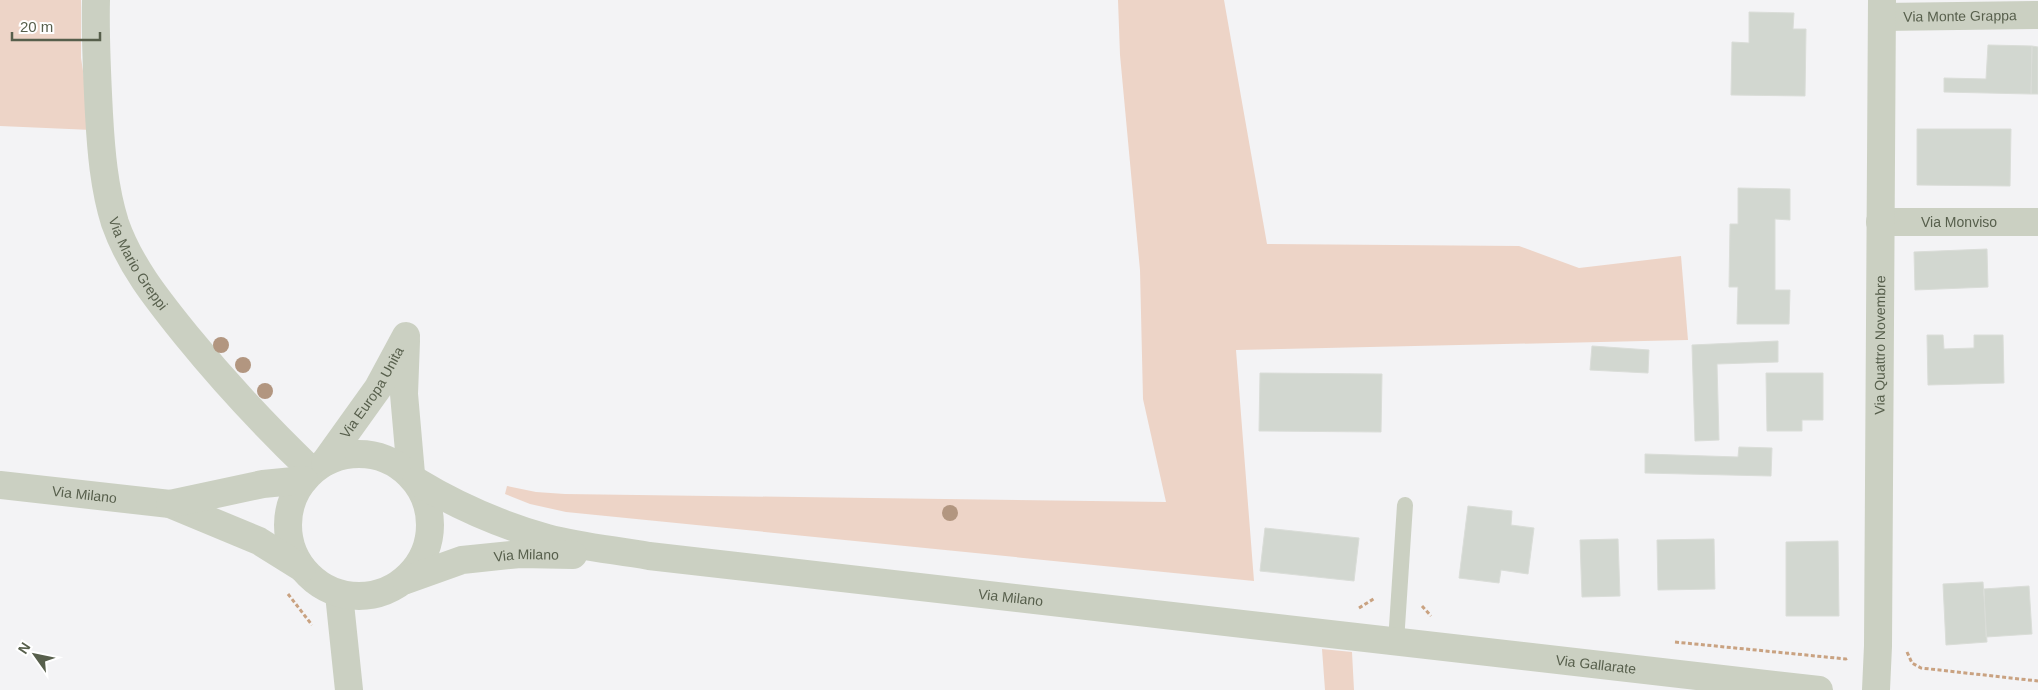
<svg xmlns="http://www.w3.org/2000/svg" width="2038" height="690" viewBox="0 0 2038 690" font-family="Helvetica,sans-serif">
<rect width="100%" height="100%" fill="#f3f3f5"/>
<path fill="#edd4c7" d="M 0,0 L 81,0 L 81,58 L 92,130 L 0,126 Z
M 1118,0 L 1224,0 L 1267,244 L 1519,246 L 1579,268 L 1681,256 L 1688,340 L 1236,350 L 1254,581 L 566,512 L 530,504 L 505,494 L 507,486 L 536,492 L 565,494 L 1166,502 L 1143,399 L 1140,270 L 1120,55 Z
M 1322,649 L 1352,652 L 1354,690 L 1325,690 Z"/>
<path fill="#d2d7d0" stroke="#daddd8" d="M 1749,12 L 1794,13 L 1793,29 L 1806,29 L 1805,96 L 1731,95 L 1732,42 L 1749,43 Z
M 1988,45 L 2032,46 L 2031,94 L 1944,92 L 1944,78 L 1986,79 Z
M 2032,46 L 2038,47 L 2038,94 L 2031,94 Z
M 1917,129 L 2011,129 L 2010,186 L 1917,185 Z
M 1738,188 L 1790,189 L 1790,220 L 1775,219 L 1775,290 L 1790,290 L 1789,324 L 1737,324 L 1738,287 L 1729,287 L 1730,224 L 1738,224 Z
M 1987,249 L 1988,287 L 1915,290 L 1914,252 Z
M 1927,335 L 1943,335 L 1944,349 L 1974,348 L 1974,335 L 2003,335 L 2004,383 L 1928,385 Z
M 1778,341 L 1778,362 L 1717,364 L 1719,440 L 1695,441 L 1692,345 Z
M 1592,346 L 1649,350 L 1648,373 L 1590,370 Z
M 1260,373 L 1382,374 L 1381,432 L 1259,431 Z
M 1766,373 L 1823,373 L 1823,420 L 1802,420 L 1802,431 L 1767,431 Z
M 1739,447 L 1772,448 L 1771,476 L 1645,473 L 1645,454 L 1738,457 Z
M 1468,506 L 1512,511 L 1511,525 L 1534,528 L 1528,574 L 1501,570 L 1499,583 L 1459,578 Z
M 1265,528 L 1359,538 L 1354,581 L 1260,571 Z
M 1618,539 L 1620,596 L 1582,597 L 1580,540 Z
M 1714,539 L 1715,589 L 1658,590 L 1657,540 Z
M 1838,541 L 1839,616 L 1786,616 L 1786,542 Z
M 1983,582 L 1987,642 L 1946,645 L 1943,584 Z
M 2029,586 L 2032,634 L 1986,637 L 1984,589 Z"/>
<g fill="none" stroke-linecap="round" stroke-linejoin="round">
<path stroke="#c9a281" stroke-width="3" stroke-dasharray="4 2.5" stroke-linecap="butt" d="M 288,594 L 312,625
M 1422,606 L 1431,616
M 1359,608 L 1375,598
M 1675,642 L 1846,659 L 1848,658
M 1907,652 L 1912,663 L 1921,668 L 2038,681"/>
<path stroke="#cbd0c2" stroke-width="16" d="M 1396,642 L 1405,505"/>
<g stroke="#cbd0c2" stroke-width="28">
<path id="s1" d="M 96,0 C 95,38 97,76 99,114 C 101,150 104,188 115,223 C 130,266 158,300 186,335 C 225,383 267,428 312,471"/>
<path id="s2" d="M 1882,17 L 2038,15"/>
<path id="s3" d="M 1880,222 L 2038,222"/>
<path d="M 339,594 L 349,690"/>
<path id="s4" d="M 1876,690 L 1878,646 L 1882,0"/>
</g>
<g stroke="#cbd0c2" stroke-width="28">
<path d="M 406,341 L 404,394 L 411,474"/>
<circle cx="359" cy="525" r="71"/>
<path id="s5" d="M 325,462 L 378,388 L 406,336"/>
<path id="s6" d="M 416,481 C 457,506 501,525 547,538 C 580,547 616,550 649,556 L 1819,690"/>
<path id="s7" d="M 0,485 L 170,504 L 259,541 L 302,568"/>
<path d="M 170,504 L 263,484 L 304,480"/>
<path id="s8" d="M 406,580 L 462,560 L 520,554 L 573,555"/>
</g>
</g>
<g fill="#b29680">
<circle cx="221" cy="345" r="8"/>
<circle cx="243" cy="365" r="8"/>
<circle cx="265" cy="391" r="8"/>
<circle cx="950" cy="513" r="8"/>
</g>
<g text-anchor="middle" dominant-baseline="central" stroke-width="5" stroke-linejoin="round" paint-order="stroke">
<g font-size="14" fill="#575f4c" stroke="#fff">
<text stroke="none"><textPath href="#s2" startOffset="78">Via Monte Grappa</textPath></text>
<text stroke="none"><textPath href="#s3" startOffset="79">Via Monviso</textPath></text>
<text stroke="none"><textPath href="#s1" startOffset="271">Via Mario Greppi</textPath></text>
<text stroke="none"><textPath href="#s4" startOffset="345">Via Quattro Novembre</textPath></text>
<text stroke="none"><textPath href="#s5" startOffset="84">Via Europa Unita</textPath></text>
<text stroke="none"><textPath href="#s7" startOffset="85">Via Milano</textPath></text>
<text stroke="none"><textPath href="#s8" startOffset="124">Via Milano</textPath></text>
<text stroke="none"><textPath href="#s6" startOffset="611">Via Milano</textPath></text>
<text stroke="none"><textPath href="#s6" startOffset="1200">Via Gallarate</textPath></text>
</g>
</g>
<g transform="translate(35 655) rotate(303)" stroke="#ffffff" stroke-width="4" paint-order="stroke">
<path d="M0-4L9 19L0 12L-9 19Z" fill="#575f4c"/>
<text y="-8" font-size="14" font-weight="bold" text-anchor="middle" fill="#575f4c">N</text>
</g>
<path d="M12 32v8h88v-8" fill="none" stroke="#575f4c" stroke-width="2.5"/>
<text x="20" y="32" font-size="15" fill="#575f4c" stroke="#ffffff" stroke-width="4" paint-order="stroke">20 m</text>
</svg>
